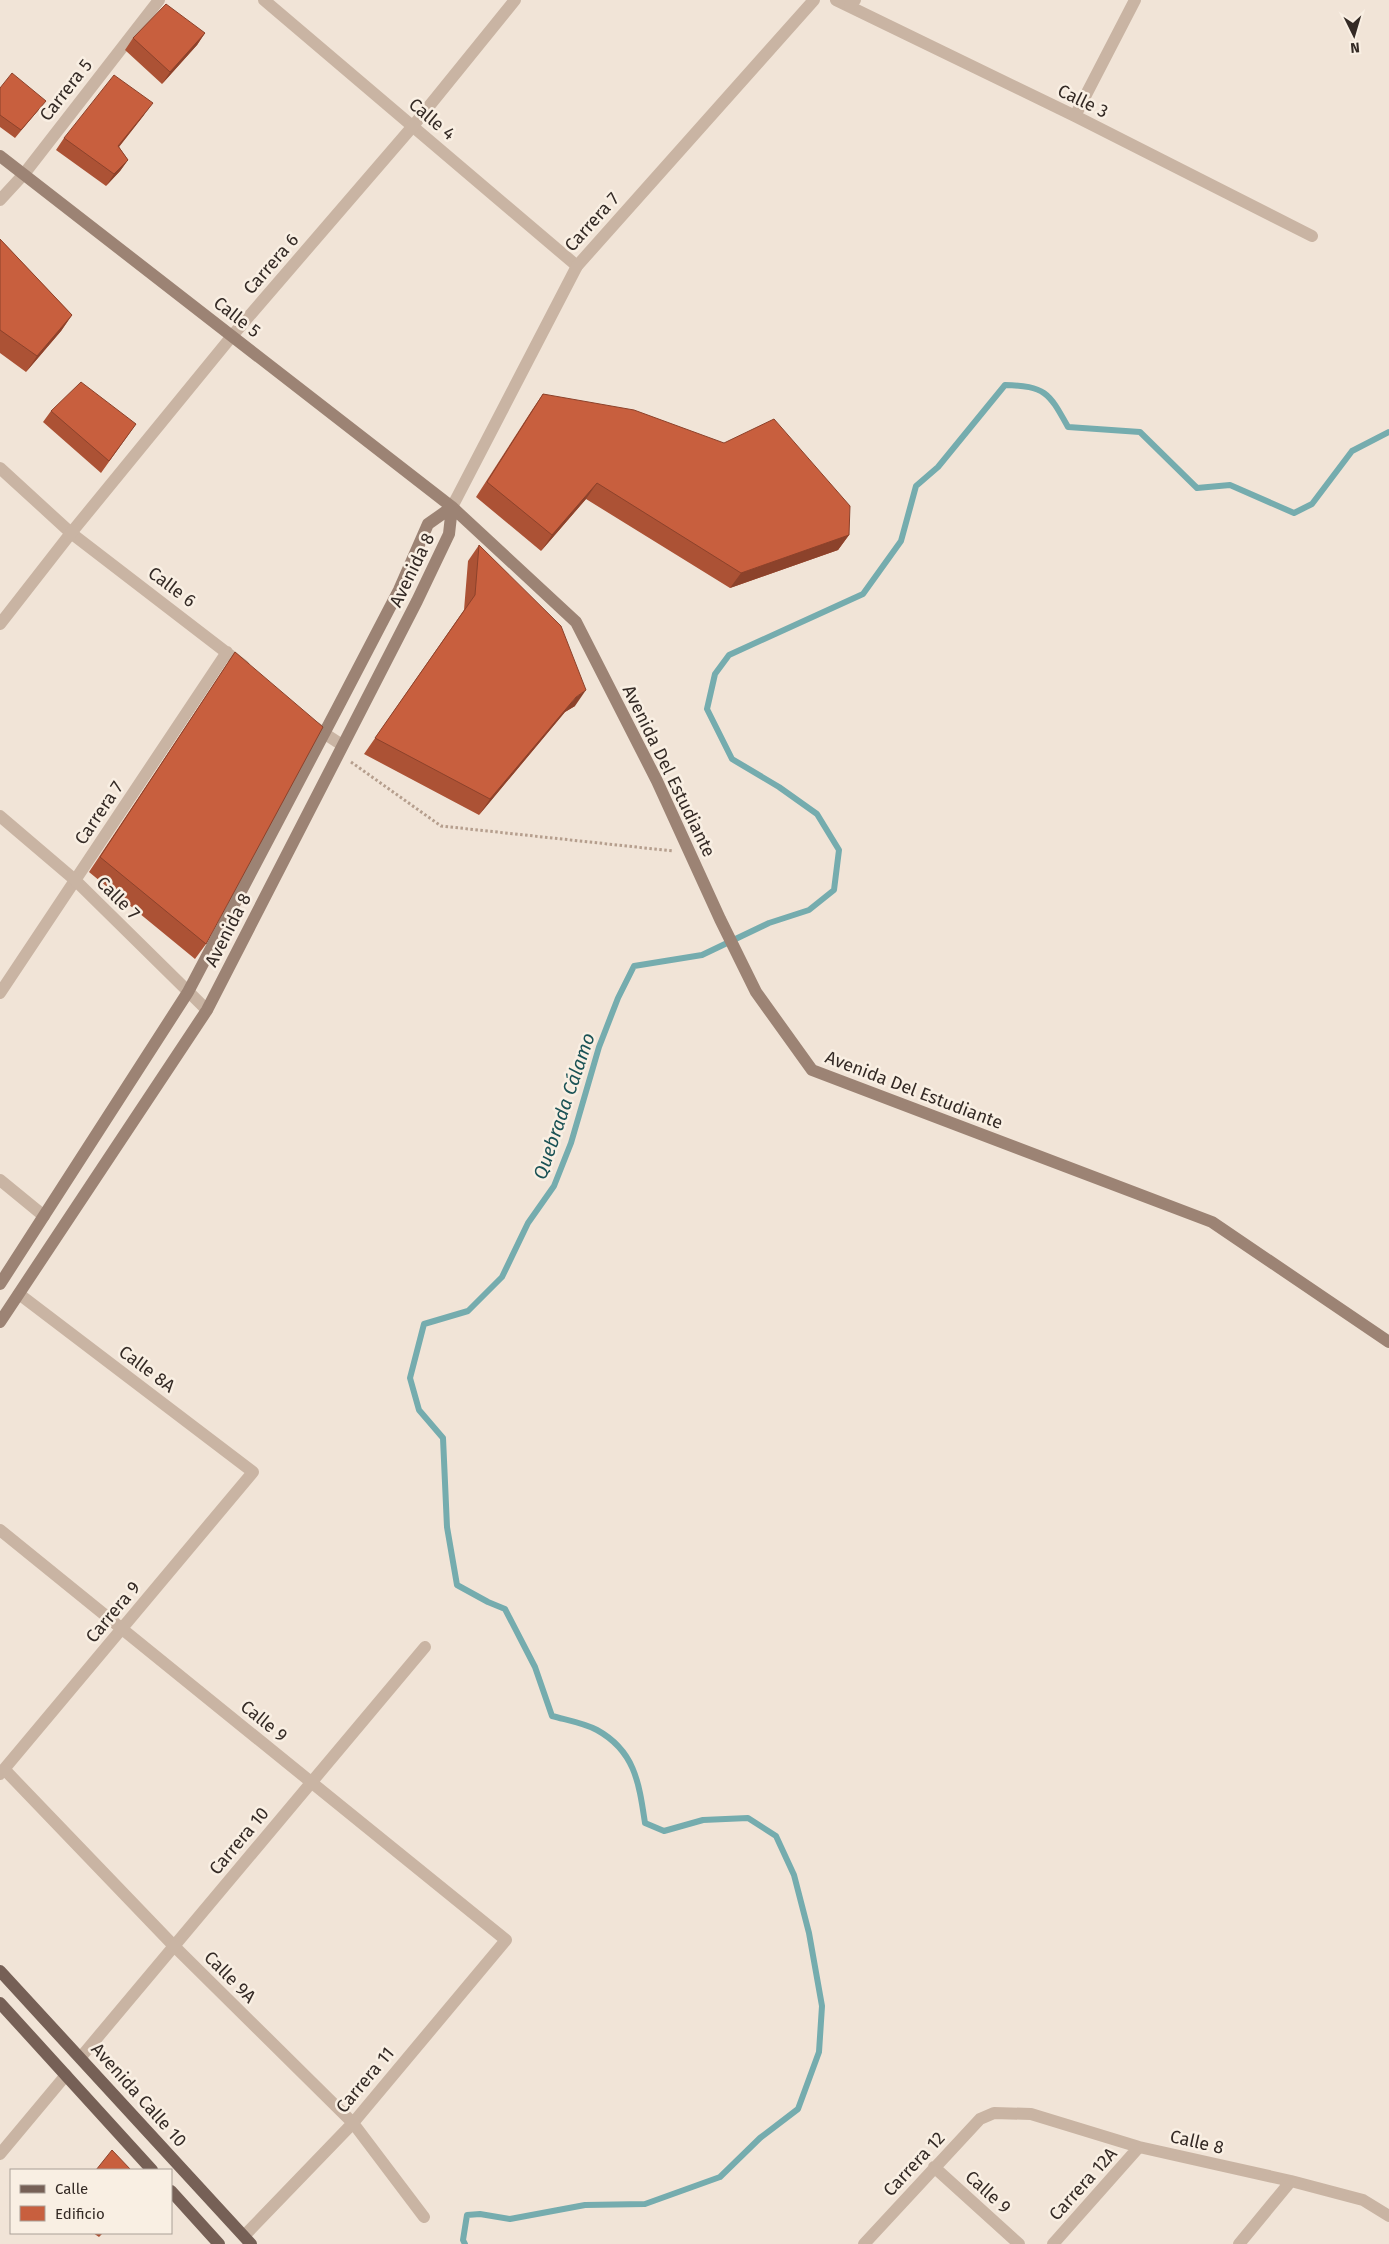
<svg xmlns="http://www.w3.org/2000/svg" width="1389" height="2244" viewBox="0 0 1389 2244" font-family="'Fira Sans',sans-serif">
<rect width="100%" height="100%" fill="#f1e4d7"/>
<g fill="none" stroke-linecap="round" stroke-linejoin="round">
<path stroke="#75acae" stroke-width="6" d="M 465,2244 L 463,2240 L 467,2215 L 480,2214 L 510,2219 L 585,2205 L 645,2204 L 720,2177 L 760,2138 L 798,2109 L 819,2052 L 822,2006 L 809,1933 L 794,1875 L 776,1836 L 748,1818 L 703,1820 L 664,1831 L 645,1823 C 639,1783 635,1751 597,1730 C 584,1723 566,1720 552,1716 L 535,1667 L 505,1609 L 488,1602 L 457,1585 L 447,1527 L 443,1438 L 419,1410 L 410,1378 L 424,1324 L 468,1311 L 502,1277 L 528,1223 L 554,1186 L 571,1143 L 599,1047 L 618,998 L 634,966 L 702,955 L 769,923 L 809,910 L 834,890 L 839,850 L 817,814 L 779,787 L 732,759 L 707,709 L 715,674 L 729,655 L 863,594 L 901,541 L 916,486 L 938,467 L 1005,385 C 1046,386 1049,393 1068,427 L 1140,432 L 1197,488 L 1230,485 L 1294,513 L 1312,504 L 1352,451 L 1389,432"/>
<path stroke="#b59e8d" stroke-width="3" stroke-dasharray="2.5 2.5" stroke-linecap="butt" d="M 351,762 L 441,826 L 673,851"/>
<path stroke="#c9b4a3" stroke-width="12" d="M 264,0 L 577,266
M 836,0 L 1075,116 L 1312,236
M 1075,116 L 1135,0
M 0,468 L 71,533 L 244,666
M 316,728 L 342,745
M 0,993 L 227,652
M 0,1180 L 44,1216
M 0,1530 L 506,1940 L 353,2123 L 244,2236
M 4,1769 L 174,1946 L 353,2123 L 424,2217
M 0,1774 L 253,1472 L 19,1294
M 81,2057 L 425,1647
M 0,2154 L 66,2075
M 934,2167 L 1019,2244
M 864,2244 L 980,2119 L 994,2113 L 1031,2114 L 1139,2147 L 1291,2181 L 1363,2200 L 1389,2216
M 1053,2244 L 1139,2147
M 1239,2244 L 1291,2181"/>
<path stroke="#c9b4a3" stroke-width="12" d="M 850,6 L 855,0
M 0,200 L 24,174 L 159,0
M 452,507 L 577,266 L 814,0
M 0,624 L 71,533 L 232,336 L 413,126 L 515,0
M 0,816 L 75,880 L 207,1010"/>
<path stroke="#9c8374" stroke-width="12" d="M 0,156 L 452,507 L 576,622 L 657,781 L 720,919 L 756,992 L 812,1070 L 1212,1222 L 1389,1342
M 0,1284 L 188,992 L 338,707 L 399,590 L 428,524 L 452,507
M 0,1322 L 207,1010 L 417,601 L 449,534 L 452,507"/>
<path stroke="#766056" stroke-width="12" d="M 0,1971 L 251,2244
M 0,2003 L 152,2170
M 171,2191 L 219,2244"/>
</g>
<path fill="#ac5235" d="M 205,33 L 197,45 L 162,84 L 125,50 L 133,38 Z
M 0,88 L 40,108 L 15,138 L 0,127 Z
M 144,115 L 119,147 L 128,160 L 120,171 L 106,186 L 56,150 L 64,138 Z
M 0,239 L 72,315 L 61,331 L 26,372 L 0,353 Z
M 543,394 L 849,535 L 838,550 L 730,588 L 586,499 L 541,551 L 476,497 L 532,410 Z
M 51,411 L 136,424 L 101,473 L 43,422 Z
M 479,545 L 575,706 L 565,712 L 479,815 L 364,754 L 464,610 L 468,561 Z
M 235,652 L 206,944 L 195,959 L 89,872 Z
M 93,2233 L 103,2233 L 99,2237 Z"/>
<path fill="#8c422b" d="M 205,33 L 197,45 L 162,84 L 170,72 Z
M 153,103 L 144,115 L 110,158 L 118,146 Z
M 128,160 L 120,171 L 106,186 L 114,174 Z
M 72,315 L 61,331 L 26,372 L 37,356 Z
M 597,483 L 586,499 L 541,551 L 552,535 Z
M 849,535 L 838,550 L 730,588 L 741,573 Z
M 586,690 L 575,706 L 565,712 L 479,815 L 490,799 L 576,697 Z"/>
<path fill="#c85f3e" stroke="#8c422b" d="M 166,4 L 205,33 L 170,72 L 133,38 Z
M 12,73 L 46,101 L 21,130 L 0,115 L 0,88 Z
M 114,75 L 153,103 L 118,146 L 128,160 L 114,174 L 64,138 Z
M 0,239 L 72,315 L 37,356 L 0,330 Z
M 81,382 L 136,424 L 109,461 L 51,411 Z
M 543,394 L 634,410 L 724,443 L 774,419 L 850,506 L 849,535 L 741,573 L 597,483 L 552,535 L 487,482 Z
M 479,545 L 561,626 L 586,690 L 576,697 L 490,799 L 375,738 L 475,595 Z
M 235,652 L 323,727 L 206,944 L 100,857 Z
M 112,2150 L 131,2170 L 96,2170 Z"/>
<g text-anchor="middle" dominant-baseline="central" stroke-width="5" stroke-linejoin="round" paint-order="stroke">
<g font-size="18" fill="#342a25" stroke="#f9efe3">
<text transform="translate(66 90) rotate(-52)">Carrera 5</text>
<text transform="translate(1083 101) rotate(26)">Calle 3</text>
<text transform="translate(432 119) rotate(40)">Calle 4</text>
<text transform="translate(592 222) rotate(-48)">Carrera 7</text>
<text transform="translate(271 264) rotate(-49)">Carrera 6</text>
<text transform="translate(237 317) rotate(38)">Calle 5</text>
<text transform="translate(412 570) rotate(-64)">Avenida 8</text>
<text transform="translate(172 587) rotate(37)">Calle 6</text>
<text transform="translate(669 771) rotate(64)">Avenida Del Estudiante</text>
<text transform="translate(99 813) rotate(-56)">Carrera 7</text>
<text transform="translate(118 898) rotate(45)">Calle 7</text>
<text transform="translate(228 930) rotate(-63)">Avenida 8</text>
<text transform="translate(914 1090) rotate(21)">Avenida Del Estudiante</text>
<text transform="translate(147 1369) rotate(37)">Calle 8A</text>
<text transform="translate(113 1612) rotate(-50)">Carrera 9</text>
<text transform="translate(264 1721) rotate(39)">Calle 9</text>
<text transform="translate(239 1841) rotate(-50)">Carrera 10</text>
<text transform="translate(230 1977) rotate(45)">Calle 9A</text>
<text transform="translate(365 2080) rotate(-50)">Carrera 11</text>
<text transform="translate(139 2095) rotate(48)">Avenida Calle 10</text>
<text transform="translate(1197 2142) rotate(13)">Calle 8</text>
<text transform="translate(914 2164) rotate(-47)">Carrera 12</text>
<text transform="translate(1083 2184) rotate(-48)">Carrera 12A</text>
<text transform="translate(988 2192) rotate(42)">Calle 9</text>
</g>
<g font-size="19" font-style="italic" fill="#1a5255" stroke="#f9efe3">
<text transform="translate(564 1106) rotate(-71)">Quebrada Cálamo</text>
</g>
</g>
<rect x="10" y="2169" width="162" height="65" fill="#f9efe3" stroke="#aaa097"/>
<rect x="20" y="2185" width="25" height="8" fill="#766056" stroke="#aaa097"/>
<text x="55" y="2194" font-size="15" fill="#342a25">Calle</text>
<rect x="20" y="2206" width="25" height="15" fill="#c85f3e" stroke="#aaa097"/>
<text x="55" y="2219" font-size="15" fill="#342a25">Edificio</text>
<g transform="translate(1354 35) rotate(175)" stroke="#f9efe3" stroke-width="4" paint-order="stroke">
<path d="M0-4L9 19L0 12L-9 19Z" fill="#342a25"/>
<text y="-8" font-size="14" font-weight="bold" text-anchor="middle" fill="#342a25">N</text>
</g>
</svg>
